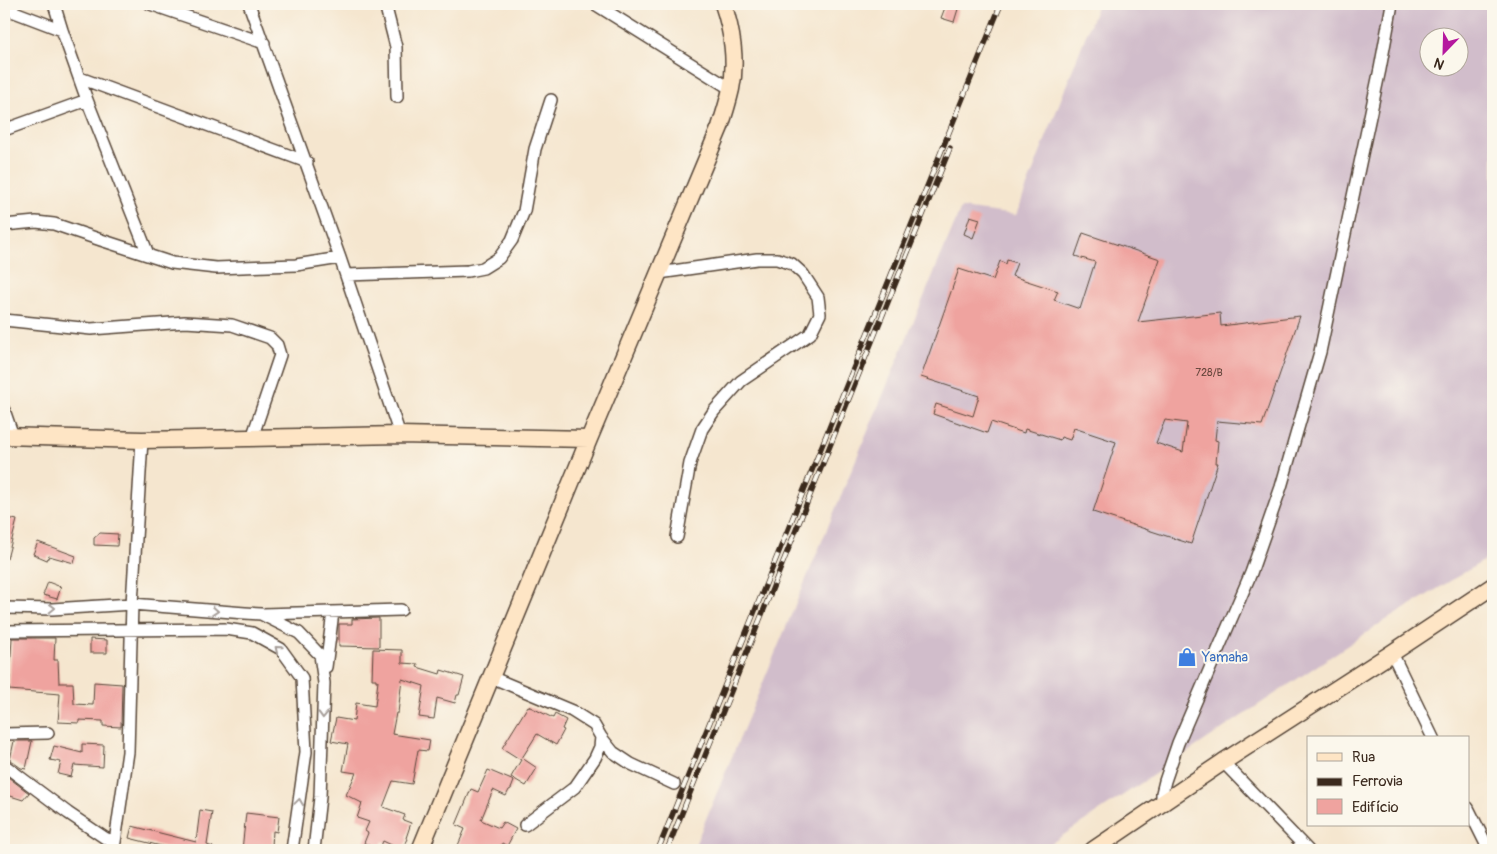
<svg xmlns="http://www.w3.org/2000/svg" width="1497" height="854" viewBox="0 0 1497 854" font-family="Pangolin,sans-serif">
<rect width="100%" height="100%" fill="#fbf7ec"/>
<filter id="ink" filterUnits="userSpaceOnUse"><feTurbulence type="fractalNoise" baseFrequency=".02" numOctaves="2"/><feDisplacementMap in="SourceGraphic" scale="10" xChannelSelector="R" yChannelSelector="G"/><feConvolveMatrix kernelMatrix="1 2 1 2 8 2 1 2 1" color-interpolation-filters="sRGB"/></filter>
<filter id="wash" filterUnits="userSpaceOnUse"><feTurbulence type="fractalNoise" baseFrequency=".0096" numOctaves="4" result="noise"/><feDisplacementMap in="SourceGraphic" scale="20" xChannelSelector="R" yChannelSelector="G"/><feGaussianBlur stdDeviation="1.12" result="paint"/><feColorMatrix in="noise" values="0 0 0 0 0 0 0 0 0 0 0 0 0 0 0 0 0 1.4 0 .05"/><feComposite in="paint" operator="in"/></filter>
<g filter="url(#wash)">
<rect width="100%" height="100%" fill="#f5e6cf"/>
<path fill="#d1bdcb" fill-rule="evenodd" d="M 1098,4 L 1493,4 L 1493,555 L 1378,625 L 1041,850 L 693,850 L 961,208 L 1016,215 ZM 1430,38 L 1460,38 L 1460,68 L 1430,68 Z"/>
<g id="blocks">
<path fill="#efa39f" fill-rule="evenodd" d="M 946,5 L 958,9 L 954,22 L 941,18 Z
M 970,216 L 980,219 L 973,238 L 964,234 Z
M 1083,233 L 1160,259 L 1138,322 L 1220,313 L 1221,326 L 1300,316 L 1262,425 L 1217,421 L 1215,440 L 1218,441 L 1216,463 L 1218,463 L 1191,544 L 1093,512 L 1116,442 L 1074,428 L 1070,440 L 1061,437 L 1060,440 L 1025,429 L 1024,433 L 991,422 L 987,433 L 933,414 L 936,404 L 973,416 L 979,396 L 921,377 L 959,269 L 993,280 L 1000,261 L 1006,264 L 1007,260 L 1017,263 L 1012,276 L 1058,291 L 1054,300 L 1080,309 L 1095,262 L 1075,256 ZM 1165,420 L 1187,423 L 1183,452 L 1156,443 Z
M 4,517 L 17,520 L 7,559 L 4,558 Z
M 100,533 L 118,534 L 117,546 L 94,545 L 94,538 Z
M 38,542 L 76,556 L 74,563 L 49,556 L 47,560 L 33,554 Z
M 48,582 L 61,587 L 57,599 L 43,595 Z
M 379,618 L 379,647 L 339,646 L 339,624 L 352,624 L 352,619 Z
M 12,638 L 55,638 L 54,660 L 58,660 L 59,683 L 73,683 L 74,704 L 93,705 L 94,682 L 122,684 L 121,727 L 103,726 L 103,721 L 79,720 L 79,723 L 58,722 L 60,694 L 9,690 Z
M 90,639 L 107,640 L 107,653 L 90,653 Z
M 373,649 L 402,650 L 402,663 L 418,664 L 417,667 L 440,674 L 441,670 L 464,677 L 459,695 L 457,695 L 455,703 L 437,698 L 434,719 L 419,717 L 424,686 L 402,679 L 398,713 L 396,713 L 392,734 L 430,740 L 428,751 L 418,750 L 412,784 L 393,781 L 383,807 L 405,815 L 403,820 L 411,823 L 406,838 L 408,839 L 402,850 L 383,841 L 379,850 L 364,843 L 368,833 L 365,831 L 369,822 L 357,818 L 362,803 L 346,795 L 356,773 L 343,771 L 348,744 L 331,741 L 336,718 L 354,721 L 356,703 L 375,706 L 378,681 L 376,681 L 376,679 L 372,679 Z
M 528,706 L 553,718 L 555,714 L 566,720 L 562,729 L 564,730 L 556,745 L 537,734 L 522,758 L 537,768 L 526,786 L 511,777 L 521,760 L 502,748 Z
M 14,741 L 32,741 L 26,769 L 21,768 L 10,760 Z
M 82,744 L 104,745 L 103,767 L 74,765 L 71,777 L 58,774 L 61,762 L 50,760 L 54,746 L 82,753 Z
M 488,770 L 514,781 L 511,789 L 509,790 L 506,796 L 493,790 L 481,820 L 499,828 L 503,822 L 516,829 L 507,846 L 502,843 L 499,850 L 456,850 L 465,829 L 456,825 L 471,789 L 478,792 Z
M 4,774 L 29,793 L 23,800 L 4,794 Z
M 200,810 L 212,812 L 207,845 L 213,847 L 213,850 L 177,850 L 129,838 L 132,826 L 196,842 Z
M 246,813 L 279,817 L 277,832 L 273,831 L 272,846 L 267,845 L 266,850 L 242,850 Z"/>
</g>
</g>
<g filter="url(#ink)">
<use href="#blocks" fill-opacity="0" stroke="#574639" stroke-width="1"/>
<g fill="none" stroke-linecap="round" stroke-linejoin="round">
<g stroke="#574639" stroke-width="14">
<path id="street" d="M 54,4 L 62,30 L 87,100 L 148,254
M 150,4 L 264,43
M 249,4 L 340,258 L 400,435
M 385,4 L 396,47 L 397,97
M 595,4 L 731,89
M 4,8 L 62,30
M 80,78 L 307,162
M 4,130 L 87,100
M 4,225 L 36,222 L 54,224 L 101,240 L 172,263 L 216,268 L 296,265 L 340,258
M 659,273 L 757,259 L 777,259 L 792,264 L 803,274 L 818,297 L 820,314 L 810,334 L 741,381 L 714,411 L 702,429 L 690,463 L 677,537
M 346,275 L 468,271 L 483,268 L 499,258 L 512,240 L 524,211 L 535,149 L 551,100
M 4,320 L 91,329 L 185,322 L 232,325 L 270,338 L 277,345 L 280,355 L 252,438
M 4,410 L 13,436
M 4,608 L 52,609 L 132,604 L 245,613 L 261,614 L 299,633 L 320,655 L 324,683 L 320,797 L 314,850
M 263,614 L 401,610
M 4,631 L 226,629 L 252,633 L 281,649 L 302,678 L 306,752 L 292,850
M 1392,653 L 1433,738
M 326,667 L 333,612
M 491,677 L 572,711 L 594,725 L 601,737 L 600,747 L 595,758 L 575,787 L 525,825
M 4,734 L 48,733
M 601,737 L 613,752 L 631,764 L 674,784
M 1223,762 L 1308,850
M 4,765 L 68,813 L 105,838 L 115,842
M 1162,803 L 1162,793 L 1165,781 L 1178,743 L 1251,573 L 1281,487 L 1320,352 L 1380,69 L 1392,4
M 1468,808 L 1489,850
M 112,850 L 115,842 L 128,752 L 132,604 L 142,440"/>
</g>
<g stroke="#574639" stroke-width="19">
<path id="secondary" d="M 4,436 L 142,440 L 400,435 L 589,439
M 420,850 L 589,439 L 720,127 C 724,115 728,102 731,89 C 737,62 732,30 723,4
M 1093,850 L 1223,762 L 1392,653 L 1493,586"/>
</g>
<use href="#street" stroke="#fff" stroke-width="11"/>
<use href="#secondary" stroke="#fee5c5" stroke-width="16"/>
<g stroke="#3b2a1e" stroke-width="5.5">
<path id="rail" d="M 658,850 L 1001,4
M 667,850 L 950,148"/>
</g>
<use href="#rail" stroke="#fbf7ec" stroke-width="4" stroke-dasharray="11" stroke-linecap="butt"/>
</g>
<defs><path id="oneway-chevron" d="M-2-3.5L2.5 0L-2 3.5" fill="none" stroke-width="1.6" stroke-linecap="round" stroke-linejoin="round" transform="scale(1.25)"/></defs>
<g stroke="#a79f9a">
<use href="#oneway-chevron" transform="translate(52 608) rotate(-1)"/>
<use href="#oneway-chevron" transform="translate(215 611) rotate(4)"/>
<use href="#oneway-chevron" transform="translate(278 649) rotate(-141)"/>
<use href="#oneway-chevron" transform="translate(323 715) rotate(92)"/>
<use href="#oneway-chevron" transform="translate(299 802) rotate(-82)"/>
</g>
</g>
<defs>
<g id="shop-bare" transform="scale(1.5)"><path d="M-5-2.5h2.3a2.7 3.5 0 0 1 5.4 0H5L5.5 6h-11ZM-1.5-2.5h3a1.5 2.3 0 0 0-3 0Z" fill="#3f7fe0" stroke="#fbf7ec" stroke-width="2.5" paint-order="stroke"/></g>
</defs>
<g fill-rule="evenodd">
<use href="#shop-bare" x="1187" y="657"/>
</g>
<g text-anchor="middle" dominant-baseline="central" stroke-width="4" stroke-linejoin="round" paint-order="stroke">
<g font-size="11" fill="#68483e">
<text x="1209" y="372">728/B</text>
</g>
<g font-size="14" fill="#366cbe" stroke="#fbf7ec" text-anchor="start">
<text x="1202" y="657">Yamaha</text>
</g>
</g>
<rect width="1497" height="854" fill="none" stroke="#fbf7ec" stroke-width="20"/>
<rect x="1307" y="736" width="162" height="90" fill="#fbf7ec" stroke="#aea59a"/>
<rect x="1317" y="753" width="25" height="8" fill="#fee5c5" stroke="#aea59a"/>
<text x="1352" y="762" font-size="15" fill="#3b2a1e">Rua</text>
<rect x="1317" y="778" width="25" height="8" fill="#3b2a1e" stroke="#aea59a"/>
<text x="1352" y="786" font-size="15" fill="#3b2a1e">Ferrovia</text>
<rect x="1317" y="799" width="25" height="15" fill="#efa39f" stroke="#aea59a"/>
<text x="1352" y="812" font-size="15" fill="#3b2a1e">Edifício</text>
<g transform="translate(1444 52) rotate(203)"><circle r="24" fill="#fbf7ec" stroke="#aea59a"/>
<path d="M0-4L9 19L0 12L-9 19Z" fill="#b5179e"/>
<text y="-8" font-size="14" font-weight="bold" text-anchor="middle" fill="#3b2a1e">N</text>
</g>
</svg>
